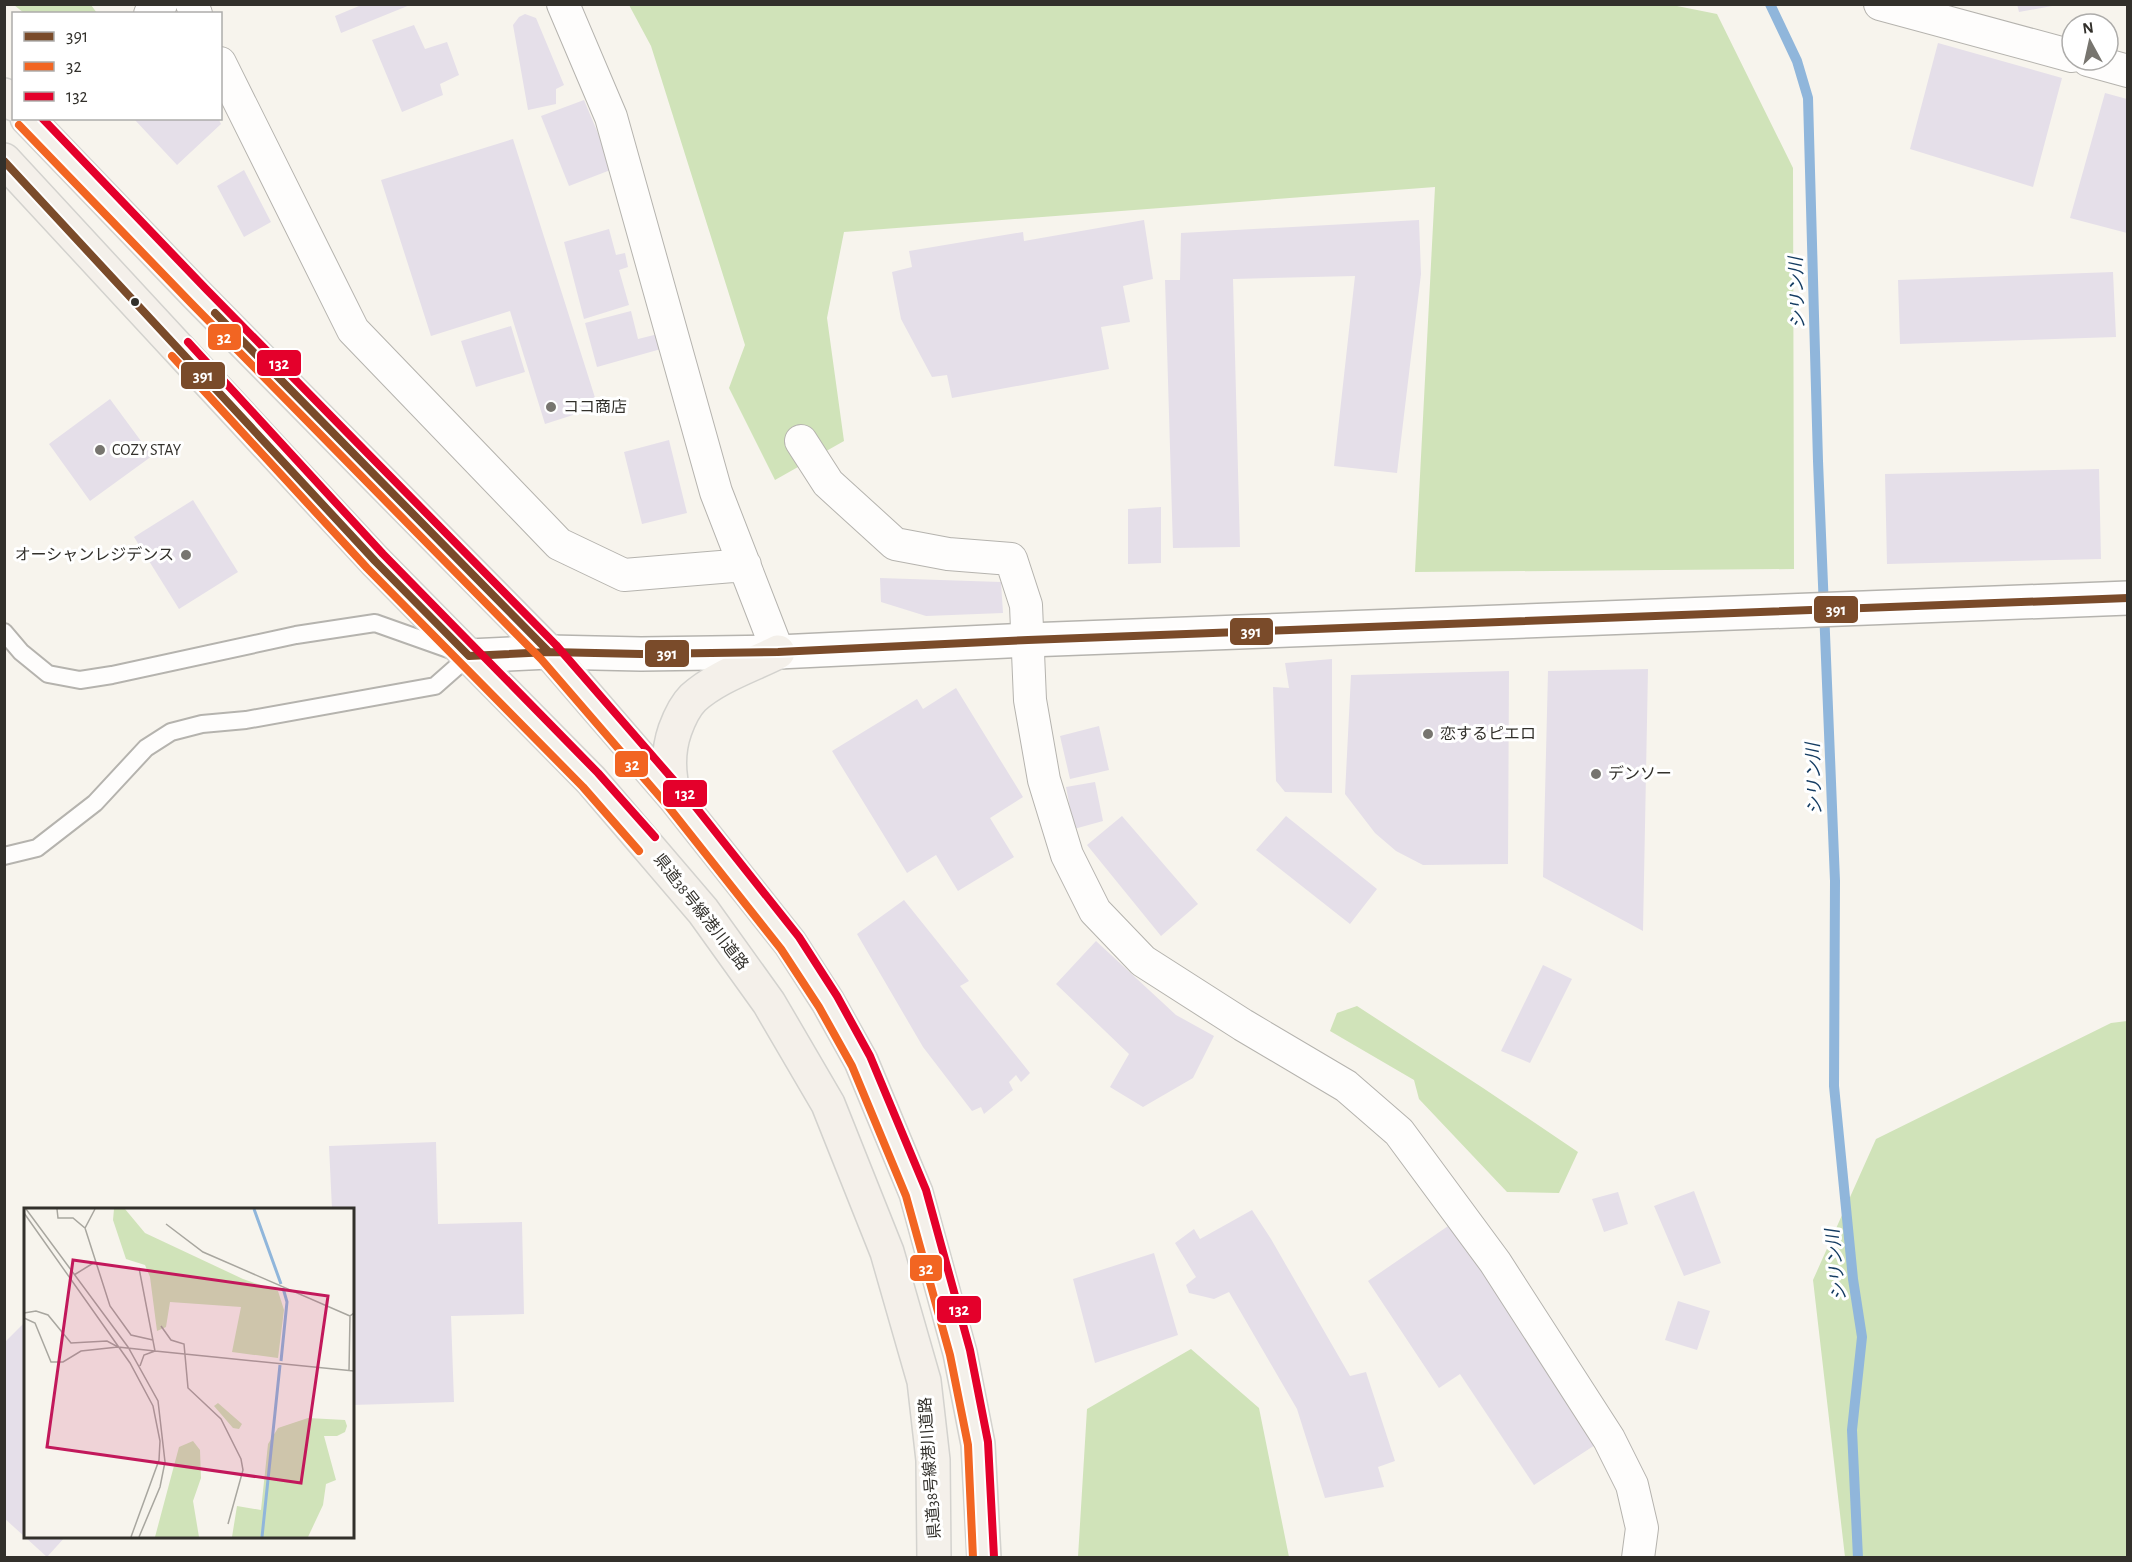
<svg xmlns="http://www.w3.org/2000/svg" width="2132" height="1562" viewBox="0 0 2132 1562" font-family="'Alegreya Sans','Noto Sans JP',sans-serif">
<rect width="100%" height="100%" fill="#f7f4ed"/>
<path fill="#d0e3b9" d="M 1667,4 L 1717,14 L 1793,168 L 1794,569 L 1415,572 L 1435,187 L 844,232 L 827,318 L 844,441 L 775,480 L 729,388 L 745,345 L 651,46 L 629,5 Z
M 14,5 L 91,5 L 97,13 L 24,13 Z
M 1357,1006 L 1483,1088 L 1578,1152 L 1559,1193 L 1507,1192 L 1419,1099 L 1414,1080 L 1330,1031 L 1337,1013 Z
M 2127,1021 L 2127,1557 L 1845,1557 L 1813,1280 L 1876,1139 L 2111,1023 Z
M 1191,1349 L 1259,1408 L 1289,1557 L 1078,1557 L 1087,1409 Z"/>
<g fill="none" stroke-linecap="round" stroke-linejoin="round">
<path stroke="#90b6db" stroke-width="10" d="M 1770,4 L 1797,61 L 1808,98 L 1818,461 L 1835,881 L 1834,1086 L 1853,1279 L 1862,1337 L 1852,1430 L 1858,1558"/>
</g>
<path fill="#e5dfe9" d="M 358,4 L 410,4 L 410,5 L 341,33 L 335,16 L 359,6 Z
M 2017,4 L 2052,4 L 2052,6 L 2019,12 Z
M 525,14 L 536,18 L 564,85 L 556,89 L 556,104 L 528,110 L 513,25 L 519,17 Z
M 414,25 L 425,49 L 447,42 L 459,75 L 440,84 L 443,95 L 402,112 L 372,40 Z
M 1938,43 L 2062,78 L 2033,187 L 1910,149 Z
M 2105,93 L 2127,99 L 2127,233 L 2070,218 Z
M 584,100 L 613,169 L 569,186 L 541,116 Z
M 137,118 L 218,118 L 221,124 L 177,165 L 135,120 Z
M 513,139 L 598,407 L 545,424 L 510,311 L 431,336 L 381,180 Z
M 244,170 L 271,222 L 244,237 L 217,186 Z
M 1144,220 L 1153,279 L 1123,286 L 1130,322 L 1101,327 L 1109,369 L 952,398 L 947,375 L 932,377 L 901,319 L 892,272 L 912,267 L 909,251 L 1023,232 L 1024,241 Z
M 1419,220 L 1421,274 L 1397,473 L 1334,466 L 1355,276 L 1233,279 L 1240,547 L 1173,548 L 1165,280 L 1180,280 L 1181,233 Z
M 609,229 L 616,255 L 625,253 L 628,267 L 619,270 L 629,305 L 584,319 L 564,242 Z
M 2113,272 L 2116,337 L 1900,344 L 1898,280 Z
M 631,311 L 638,339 L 658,334 L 661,349 L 597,367 L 585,323 Z
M 511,326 L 525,372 L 476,387 L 461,341 Z
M 110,399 L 152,456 L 90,501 L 49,444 Z
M 669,440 L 687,513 L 642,524 L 624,452 Z
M 2099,469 L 2101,559 L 1887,564 L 1885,474 Z
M 193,500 L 238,572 L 179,609 L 134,537 Z
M 1161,507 L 1161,563 L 1128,564 L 1128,509 Z
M 880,578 L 1001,582 L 1003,613 L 926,616 L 881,602 Z
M 1332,659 L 1332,793 L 1285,792 L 1276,781 L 1273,687 L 1289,688 L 1285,663 Z
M 1648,669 L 1643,931 L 1543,877 L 1548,671 Z
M 1509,671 L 1508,864 L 1423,865 L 1396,851 L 1375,833 L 1345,794 L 1351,675 Z
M 956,688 L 1023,797 L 990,818 L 1014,857 L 958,891 L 936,855 L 907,873 L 832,751 L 917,699 L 923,709 Z
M 1099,726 L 1109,770 L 1070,779 L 1060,736 Z
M 1095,782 L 1103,821 L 1074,829 L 1066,787 Z
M 1122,816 L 1198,904 L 1161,936 L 1087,845 Z
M 1286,816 L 1377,889 L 1350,924 L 1256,850 Z
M 904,900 L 969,981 L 960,986 L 1030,1073 L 1021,1082 L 1016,1075 L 1009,1082 L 1013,1090 L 984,1114 L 981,1107 L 972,1111 L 923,1047 L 857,934 Z
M 1096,941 L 1176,1015 L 1214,1036 L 1193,1078 L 1143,1107 L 1110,1087 L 1129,1054 L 1056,984 Z
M 1543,965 L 1572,979 L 1530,1063 L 1501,1051 Z
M 436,1142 L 438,1224 L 522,1222 L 524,1314 L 451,1316 L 454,1402 L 352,1405 L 352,1209 L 332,1209 L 329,1146 Z
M 1694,1191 L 1721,1263 L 1684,1276 L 1654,1206 Z
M 1618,1192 L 1628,1224 L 1604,1232 L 1592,1199 Z
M 1252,1210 L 1271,1239 L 1350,1376 L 1366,1372 L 1395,1461 L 1378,1467 L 1384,1487 L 1325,1498 L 1297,1409 L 1229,1292 L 1214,1299 L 1189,1293 L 1186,1285 L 1196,1277 L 1175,1243 L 1194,1229 L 1200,1239 Z
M 1451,1224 L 1595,1445 L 1534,1485 L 1460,1374 L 1439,1388 L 1368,1281 Z
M 1154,1253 L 1178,1335 L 1095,1363 L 1073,1279 Z
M 1678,1301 L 1710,1311 L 1697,1350 L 1665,1340 Z
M 26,1321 L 26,1536 L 66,1536 L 47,1557 L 4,1518 L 4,1343 Z"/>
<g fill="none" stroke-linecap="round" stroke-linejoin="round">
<g stroke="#b5b3ae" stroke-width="20">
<path id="service" d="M 4,632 L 21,652 L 48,674 L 80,680 L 112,675 L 296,635 L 375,623 L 454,651
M 4,856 L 37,848 L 95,803 L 146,748 L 171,732 L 202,724 L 246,720 L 435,686 L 469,656"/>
</g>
<g stroke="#b5b3ae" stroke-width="34">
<path id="minor" d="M 192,4 L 196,14
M 563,4 L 611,117 L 716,492 L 778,652
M 1880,4 L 2072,56
M 150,14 L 161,4
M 2088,60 L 2128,71
M 220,63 L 353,330 L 559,544 L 624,575 L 745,565
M 801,441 L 828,483 L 895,544 L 948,554 L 1011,559 L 1026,605 L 1030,700 L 1044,780 L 1067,855 L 1095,911 L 1143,961 L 1243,1025 L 1346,1086 L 1399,1132 L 1495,1262 L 1609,1439 L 1632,1485 L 1642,1528 L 1638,1558"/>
</g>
<g stroke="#b5b3ae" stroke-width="36">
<path id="tertiary" d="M 469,656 L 549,652 L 641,654 L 778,652 L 1028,640 L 2128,598"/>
</g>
<g stroke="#d3d2ce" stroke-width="36">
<path id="primary" d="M 4,95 L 14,104
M 27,118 L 198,296 L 549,652 L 675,798 L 790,943 L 828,1002 L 861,1061 L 916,1193 L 960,1353 L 978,1444 L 984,1558
M 4,160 L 375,561 L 591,780 L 703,911 L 769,1003 L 828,1104 L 887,1252 L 924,1381 L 933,1460 L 934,1558
M 675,798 C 668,775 667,753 675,730 C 679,719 684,707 693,698 C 716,677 750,666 778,652"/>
</g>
<use href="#service" stroke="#fefdfc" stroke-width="16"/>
<use href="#minor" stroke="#fefdfc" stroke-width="32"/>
<use href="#tertiary" stroke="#fefdfc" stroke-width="33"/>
<use href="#primary" stroke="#f4f0ea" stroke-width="33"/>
<g stroke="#fff" stroke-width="12">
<path id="bus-1" d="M 4,161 L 375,561 L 469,656 L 549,652 L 641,654 L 778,652 L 1028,640 L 2128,598
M 215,313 L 549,652"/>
</g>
<g stroke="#fff" stroke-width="12">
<path id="bus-2" d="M 19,125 L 191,303 L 541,659 L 667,805 L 781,949 L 819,1007 L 852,1066 L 906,1196 L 950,1355 L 968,1445 L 973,1558
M 172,356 L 367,568 L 583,787 L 639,851"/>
</g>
<g stroke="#fff" stroke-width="12">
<path id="bus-3" d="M 42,118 L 206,289 L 556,645 L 683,791 L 799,937 L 837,996 L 870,1056 L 926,1190 L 970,1350 L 988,1442 L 994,1557
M 188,342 L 383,554 L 598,773 L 655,837"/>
</g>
<use href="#bus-1" stroke="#7a4b2a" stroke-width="8"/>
<use href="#bus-2" stroke="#f26522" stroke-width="8"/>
<use href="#bus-3" stroke="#e4002b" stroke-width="8"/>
</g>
<circle fill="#32302b" stroke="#fff" stroke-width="2" cx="135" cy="302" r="5"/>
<g fill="#77756f" stroke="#fff" stroke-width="2">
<circle cx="551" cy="407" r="6"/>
<circle cx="100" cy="450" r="6"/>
<circle cx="186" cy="555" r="6"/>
<circle cx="1428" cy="734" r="6"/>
<circle cx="1596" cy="774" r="6"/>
</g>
<g text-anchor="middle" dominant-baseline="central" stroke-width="6" stroke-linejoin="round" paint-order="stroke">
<g font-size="16" fill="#32302b" stroke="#fff" text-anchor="start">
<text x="563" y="407">ココ商店</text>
<text x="112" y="450">COZY STAY</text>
<text x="174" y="555" text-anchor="end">オーシャンレジデンス</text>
<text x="1440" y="734">恋するピエロ</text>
<text x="1608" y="774">デンソー</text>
</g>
<g font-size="16" fill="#32302b" stroke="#fff">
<text transform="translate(701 912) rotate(52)">県道38号線港川道路</text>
<text transform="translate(930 1468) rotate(-94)">県道38号線港川道路</text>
</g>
<g font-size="18" font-style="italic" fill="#143c62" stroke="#fff">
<text transform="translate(1798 293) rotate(-92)">シリン川</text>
<text transform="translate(1815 779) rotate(-92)">シリン川</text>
<text transform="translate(1837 1265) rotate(-96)">シリン川</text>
</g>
</g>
<g transform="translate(24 1208)">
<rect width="330" height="330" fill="#f7f4ed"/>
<path d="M 90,1 L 101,1 L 121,25 L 219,71 L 254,83 L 260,102 L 254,150 L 208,144 L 217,99 L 146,94 L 142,119 L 133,123 L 126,69 L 121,57 L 102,51 L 89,12 ZM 194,195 L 218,216 L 215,221 L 209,220 L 190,198 ZM 284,210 L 321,212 L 323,218 L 321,224 L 313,228 L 300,228 L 312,272 L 302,276 L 299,297 L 284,329 L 208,329 L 213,298 L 237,302 L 244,236 L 254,220 ZM 169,233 L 176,242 L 177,270 L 169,293 L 175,329 L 131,329 L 155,239 Z" fill="#d0e3b9"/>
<path fill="none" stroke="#90b6db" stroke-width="3" d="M 230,1 L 257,76M 257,153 L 263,94 L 259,80M 238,329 L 256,157"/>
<path fill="none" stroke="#a8a69f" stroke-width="1.5" d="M 2,1 L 104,139 L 134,193 L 141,254 L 136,279 L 115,329M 33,1 L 34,10 L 49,10 L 61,20 L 71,1M 0,5 L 106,155 L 129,198 L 136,233 L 135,252 L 107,329M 142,16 L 179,44 L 326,108M 61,20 L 86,98 L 107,127 L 129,132M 115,60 L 131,143M 50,67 L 71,54M 0,105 L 12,103 L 24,107 L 47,135 L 83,133 L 94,139 L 131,143 L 330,163M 0,110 L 11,115 L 27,154 L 39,154 L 57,143 L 94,139M 137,118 L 147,132 L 160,136 L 164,180 L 197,211 L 217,251 L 219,262 L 204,316M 116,158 L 120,147 L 131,143M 325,163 L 326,108 L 330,105"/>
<path fill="#c2185b" fill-opacity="0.15" stroke="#c2185b" stroke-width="3" d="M 49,52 L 304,88 L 277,275 L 23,239 Z"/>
<rect width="330" height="330" fill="none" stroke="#32302b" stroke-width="3"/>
</g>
<g stroke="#fff" stroke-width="2">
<rect x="207" y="323" width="35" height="28" rx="6" fill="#f26522"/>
<rect x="256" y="349" width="46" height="28" rx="6" fill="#e4002b"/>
<rect x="180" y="361" width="46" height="29" rx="6" fill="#7a4b2a"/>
<rect x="1813" y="595" width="46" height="29" rx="6" fill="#7a4b2a"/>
<rect x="1229" y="617" width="45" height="29" rx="6" fill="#7a4b2a"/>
<rect x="644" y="639" width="46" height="29" rx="6" fill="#7a4b2a"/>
<rect x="614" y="750" width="35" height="28" rx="6" fill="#f26522"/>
<rect x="662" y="779" width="46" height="29" rx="6" fill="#e4002b"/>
<rect x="909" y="1254" width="34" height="28" rx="6" fill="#f26522"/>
<rect x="936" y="1295" width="46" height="29" rx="6" fill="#e4002b"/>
</g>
<g font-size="16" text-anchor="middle" font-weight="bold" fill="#fff">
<text x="224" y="343">32</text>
<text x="279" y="369">132</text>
<text x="203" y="381">391</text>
<text x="1836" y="615">391</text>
<text x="1251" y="637">391</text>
<text x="667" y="659">391</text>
<text x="632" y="770">32</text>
<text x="685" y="799">132</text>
<text x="926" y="1274">32</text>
<text x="959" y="1315">132</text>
</g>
<rect width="2132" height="1562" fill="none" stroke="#32302b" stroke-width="12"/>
<rect x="12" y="12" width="210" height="108" fill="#ffffff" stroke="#adacaa" stroke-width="1.5"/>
<rect x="24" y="32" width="30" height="9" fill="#7a4b2a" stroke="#adacaa" stroke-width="1.5"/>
<text x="66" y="42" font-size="18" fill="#32302b">391</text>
<rect x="24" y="62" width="30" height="9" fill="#f26522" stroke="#adacaa" stroke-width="1.5"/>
<text x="66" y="72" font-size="18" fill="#32302b">32</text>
<rect x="24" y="92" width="30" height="9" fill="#e4002b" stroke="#adacaa" stroke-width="1.5"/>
<text x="66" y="102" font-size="18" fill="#32302b">132</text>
<g transform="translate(2090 42) rotate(352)"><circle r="28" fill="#ffffff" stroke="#adacaa" stroke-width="1.5"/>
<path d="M0-4.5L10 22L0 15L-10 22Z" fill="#77756f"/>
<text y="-9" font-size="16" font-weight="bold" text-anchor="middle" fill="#32302b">N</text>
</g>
</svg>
